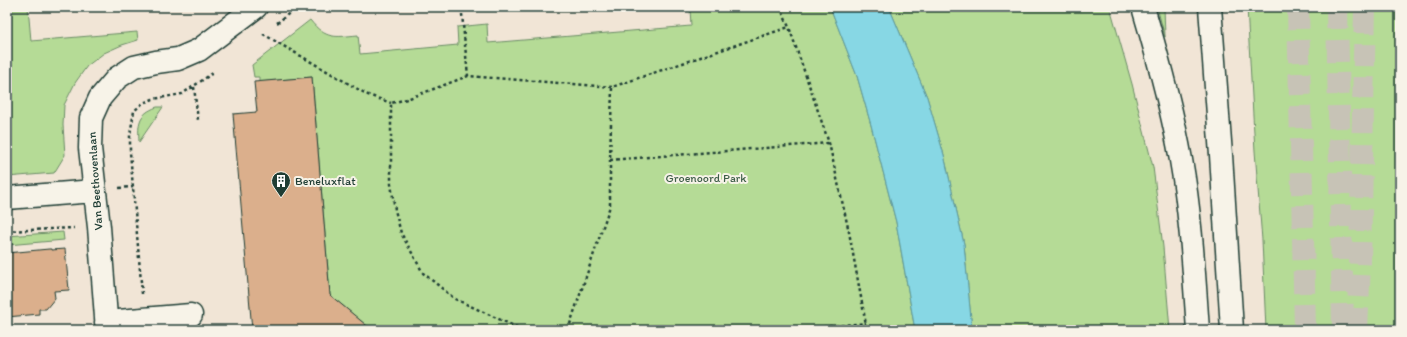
<svg xmlns="http://www.w3.org/2000/svg" width="1407" height="337" viewBox="0 0 1407 337" font-family="Itim,sans-serif">
<rect width="100%" height="100%" fill="#f1e5d6"/>
<filter id="ink" filterUnits="userSpaceOnUse"><feTurbulence type="fractalNoise" baseFrequency=".025" numOctaves="2"/><feDisplacementMap in="SourceGraphic" scale="8" xChannelSelector="R" yChannelSelector="G"/><feConvolveMatrix kernelMatrix="1 2 1 2 8 2 1 2 1" color-interpolation-filters="sRGB"/></filter>
<g filter="url(#ink)">
<path fill="#b5db96" stroke="#6a8c65" d="M 7,7 L 28,7 L 31,41 L 137,32 L 138,40 L 122,45 L 104,53 L 87,66 L 75,83 L 64,105 L 63,125 L 65,155 L 54,173 L 7,177 Z
M 702,7 L 830,7 L 857,76 L 871,125 L 896,222 L 915,330 L 372,330 L 330,295 L 312,77 L 259,82 L 259,77 L 254,77 L 252,65 L 310,20 C 326,40 335,37 358,35 L 360,54 L 458,45 L 457,27 L 487,24 L 488,43 L 691,26 L 690,8 Z
M 889,7 L 1110,7 L 1132,84 L 1153,167 L 1163,247 L 1170,330 L 972,330 L 964,244 L 944,155 L 927,97 Z
M 1157,7 L 1164,7 L 1165,37 Z
M 1247,7 L 1400,7 L 1400,330 L 1266,330 L 1262,240 L 1255,151 Z
M 157,107 L 163,107 L 139,142 C 138,123 138,114 157,107 Z
M 63,232 L 64,240 L 7,245 L 7,236 Z"/>
<path fill="#87d7e4" stroke="#5d999e" d="M 830,7 L 889,7 L 927,97 L 944,155 L 964,244 L 972,330 L 915,330 L 896,222 L 871,125 L 857,76 Z"/>
<path fill="#dbaf8c" stroke="#1f3d34" d="M 312,77 L 330,295 L 372,330 L 252,330 L 233,114 L 257,112 L 254,82 Z
M 49,249 L 51,249 L 51,250 L 65,249 L 69,290 L 54,291 L 55,298 L 46,309 L 39,309 L 39,314 L 7,317 L 7,253 Z"/>
<g fill="none" stroke-linecap="round" stroke-linejoin="round">
<path stroke="#c7c3b6" stroke-width="22" stroke-dasharray="22 11" stroke-linecap="butt" d="M 1298,7 L 1305,330
M 1337,7 L 1343,330
M 1357,330 L 1360,263 L 1365,7"/>
<g stroke="#1f3d34" stroke-width="25">
<path id="minor" d="M 7,198 L 94,191
M 106,322 L 191,315
M 107,330 L 99,227 L 90,148 L 91,118 L 100,98 L 117,78 L 134,67 L 156,62 L 178,59 L 199,50 L 256,7"/>
</g>
<g stroke="#1f3d34" stroke-width="25">
<path id="motorway" d="M 1143,7 C 1158,58 1172,108 1181,160 C 1191,216 1194,274 1198,330
M 1210,7 L 1221,155 L 1232,330"/>
</g>
<path stroke="#1f3d34" stroke-width="2.5" stroke-dasharray="3 3" stroke-linecap="butt" d="M 780,7 L 789,27 L 829,143 L 849,232 L 867,330
M 462,14 L 468,76
M 277,23 L 297,7
M 263,34 L 368,95 L 391,103
M 194,87 L 198,120
M 610,160 L 829,143
M 119,188 L 133,187
M 7,231 L 74,228
M 142,294 L 130,152 L 130,135 L 134,111 L 143,103 L 153,99 L 182,94 L 213,73
M 523,330 L 455,299 L 423,273 L 401,233 L 395,210 L 391,184 L 391,103 L 407,99 L 468,76 L 612,87
M 568,330 L 610,206 L 610,160 L 612,87 L 789,27
M 793,330 L 866,323"/>
<use href="#minor" stroke="#f7f3e8" stroke-width="22"/>
<use href="#motorway" stroke="#f7f3e8" stroke-width="22"/>
</g>
</g>
<defs>
<g id="building-pin" transform="scale(1)"><path d="M0 17L-7.5 6A9.5 9.5 0 1 1 7.5 6Z" fill="#1f3d34" stroke="#f7f3e8"/><path d="M-4-6H4V6H1V3H-1V6H-4ZM-2.5-4.3h1.7v1.8h-1.7ZM.8-4.3h1.7v1.8H.8ZM-2.5-1h1.7V.8h-1.7ZM.8-1h1.7V.8H.8Z" fill="#fff"/></g>
</defs>
<g fill-rule="evenodd">
<use href="#building-pin" x="281" y="181"/>
</g>
<g text-anchor="middle" dominant-baseline="central" stroke-width="4" stroke-linejoin="round" paint-order="stroke">
<g font-size="12" fill="#3d5d48" stroke="#f7f3e8">
<text x="706" y="178">Groenoord Park</text>
</g>
<g font-size="12" fill="#1f3d34" stroke="#f7f3e8">
<text transform="translate(95 181) rotate(-94)">Van Beethovenlaan</text>
</g>
<g font-size="12" fill="#1f3d34" stroke="#f7f3e8" text-anchor="start">
<text x="295" y="181">Beneluxflat</text>
</g>
</g>
<rect width="1407" height="337" fill="none" stroke="#f7f3e8" stroke-width="24"/>
<rect x="12" y="12" width="1383" height="313" fill="none" stroke="#1f3d34" stroke-width="1.5" filter="url(#ink)"/>
</svg>
